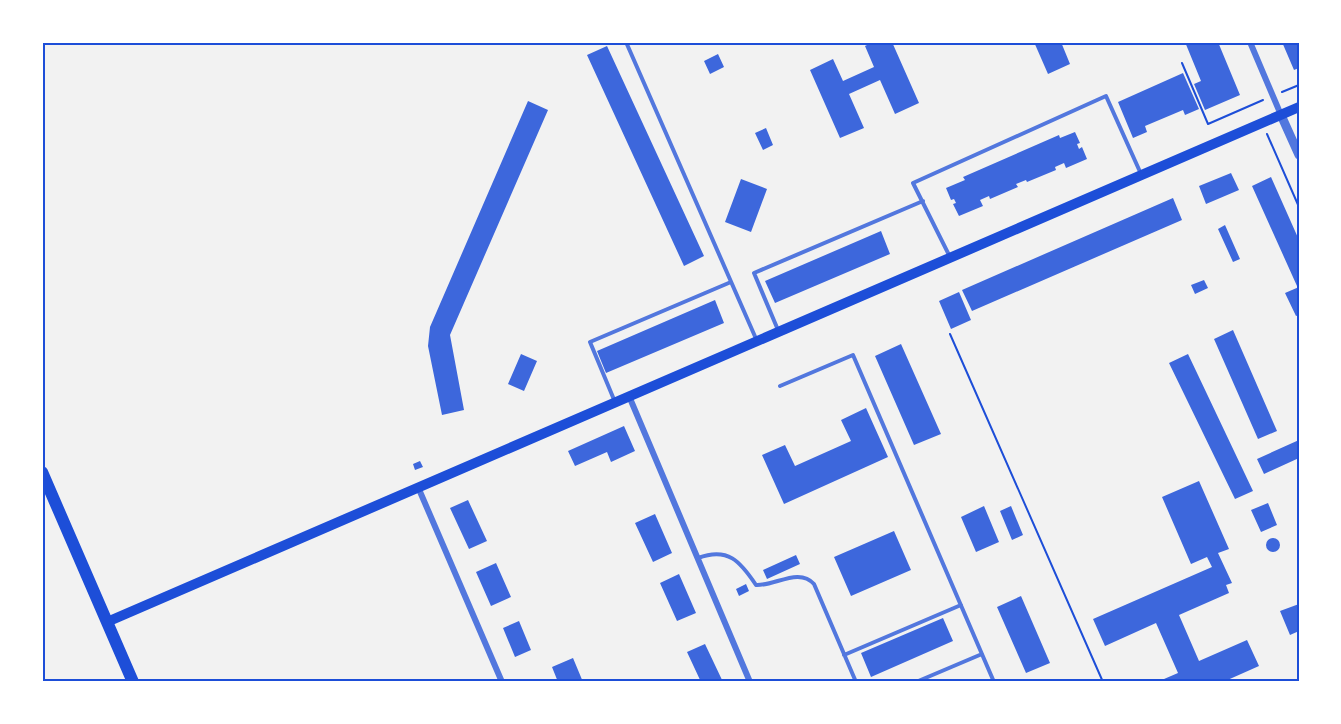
<svg xmlns="http://www.w3.org/2000/svg" width="1341" height="724" viewBox="0 0 1341 724" font-family="Rubik,sans-serif">
<rect width="100%" height="100%" fill="#f2f2f2"/>
<path fill="#3d67dc" d="M 873,42 L 892,42 L 919,103 L 895,114 L 880,80 L 849,94 L 864,128 L 840,138 L 810,70 L 833,59 L 843,81 L 874,67 L 865,46 Z
M 1034,42 L 1061,42 L 1070,64 L 1048,74 Z
M 1185,42 L 1218,42 L 1240,95 L 1205,110 L 1194,84 L 1201,81 Z
M 1282,42 L 1299,42 L 1299,68 L 1294,70 Z
M 607,46 L 704,256 L 684,266 L 587,55 Z
M 718,54 L 724,67 L 710,74 L 704,61 Z
M 1183,73 L 1199,109 L 1185,115 L 1183,110 L 1145,126 L 1147,132 L 1133,138 L 1118,102 Z
M 528,101 L 548,110 L 450,335 L 464,410 L 442,415 L 428,346 L 430,327 Z
M 766,128 L 773,145 L 763,150 L 755,133 Z
M 1075,132 L 1080,143 L 1077,144 L 1079,149 L 1082,147 L 1087,159 L 1066,168 L 1064,163 L 1055,167 L 1056,170 L 1027,182 L 1026,180 L 1016,184 L 1018,187 L 990,199 L 989,196 L 980,200 L 983,206 L 959,216 L 953,204 L 956,203 L 954,199 L 951,200 L 946,188 L 965,180 L 963,177 L 1059,135 L 1060,138 Z
M 1231,173 L 1239,190 L 1206,204 L 1199,186 Z
M 1271,177 L 1299,240 L 1299,285 L 1297,286 L 1252,186 Z
M 741,179 L 767,189 L 751,232 L 725,222 Z
M 1173,198 L 1182,220 L 972,311 L 962,290 Z
M 1225,225 L 1240,259 L 1233,262 L 1218,229 Z
M 881,231 L 890,254 L 775,303 L 765,281 Z
M 1204,280 L 1208,288 L 1195,294 L 1191,285 Z
M 1299,287 L 1299,315 L 1296,316 L 1285,293 Z
M 959,292 L 971,320 L 951,329 L 939,301 Z
M 715,300 L 724,323 L 606,373 L 597,351 Z
M 1233,330 L 1277,431 L 1258,439 L 1214,339 Z
M 901,344 L 941,434 L 914,445 L 875,356 Z
M 521,354 L 537,361 L 524,391 L 508,384 Z
M 1188,354 L 1253,491 L 1235,499 L 1169,363 Z
M 866,408 L 888,457 L 784,504 L 762,455 L 785,445 L 795,466 L 851,441 L 841,420 Z
M 624,426 L 635,451 L 611,462 L 607,452 L 575,466 L 568,451 Z
M 1299,440 L 1299,458 L 1264,474 L 1257,459 Z
M 420,461 L 423,467 L 415,470 L 413,464 Z
M 1199,481 L 1229,549 L 1218,553 L 1232,583 L 1226,585 L 1229,593 L 1179,615 L 1199,661 L 1247,640 L 1259,666 L 1223,682 L 1157,682 L 1178,673 L 1156,623 L 1105,646 L 1093,619 L 1212,567 L 1207,557 L 1191,564 L 1162,497 Z
M 468,500 L 487,541 L 469,549 L 450,508 Z
M 1268,503 L 1277,525 L 1261,532 L 1251,510 Z
M 984,506 L 999,542 L 976,552 L 961,517 Z
M 1011,506 L 1023,535 L 1012,540 L 1000,511 Z
M 655,514 L 672,553 L 653,562 L 635,523 Z
M 894,531 L 911,570 L 851,596 L 834,557 Z
M1266 545a7 7 0 1 1 14 0a7 7 0 1 1-14 0Z
M 796,555 L 800,564 L 767,579 L 763,570 Z
M 496,563 L 511,597 L 491,606 L 476,572 Z
M 679,574 L 696,613 L 677,621 L 660,583 Z
M 746,584 L 749,591 L 739,596 L 736,589 Z
M 1021,596 L 1050,663 L 1026,673 L 997,607 Z
M 1299,604 L 1299,631 L 1290,635 L 1280,611 Z
M 943,618 L 953,641 L 871,677 L 861,653 Z
M 519,621 L 531,650 L 515,657 L 503,628 Z
M 705,644 L 723,682 L 701,682 L 687,652 Z
M 573,658 L 583,682 L 558,682 L 552,667 Z"/>
<g fill="none" stroke-linecap="round" stroke-linejoin="round">
<path stroke="#1d4ed8" stroke-width="2" d="M 1182,63 L 1208,124 L 1263,100
M 1282,92 L 1299,85
M 1267,134 L 1299,207
M 950,334 L 1103,682"/>
<path stroke="#5277de" stroke-width="4" d="M 626,42 L 757,341
M 950,257 L 913,183 L 1106,96 L 1141,174
M 778,330 L 754,273 L 923,201
M 780,386 L 853,355 L 994,682
M 615,402 L 590,342 L 731,282
M 698,558 C 728,547 740,561 756,585 C 775,586 799,567 814,584 L 856,682
M 844,655 L 961,605
M 916,682 L 982,654"/>
<path stroke="#5277de" stroke-width="6" d="M 1250,42 L 1281,115
M 629,396 L 750,682
M 418,487 L 502,682"/>
<path stroke="#5277de" stroke-width="9" d="M 1281,115 L 1299,155"/>
<path stroke="#1d4ed8" stroke-width="10" d="M 107,622 L 1299,107"/>
<path stroke="#1d4ed8" stroke-width="12" d="M 42,472 L 133,682"/>
</g>
<rect width="1341" height="724" fill="none" stroke="#ffffff" stroke-width="87"/>
<rect x="44" y="44" width="1254" height="636" fill="none" stroke="#1d4ed8" stroke-width="2"/>
</svg>
